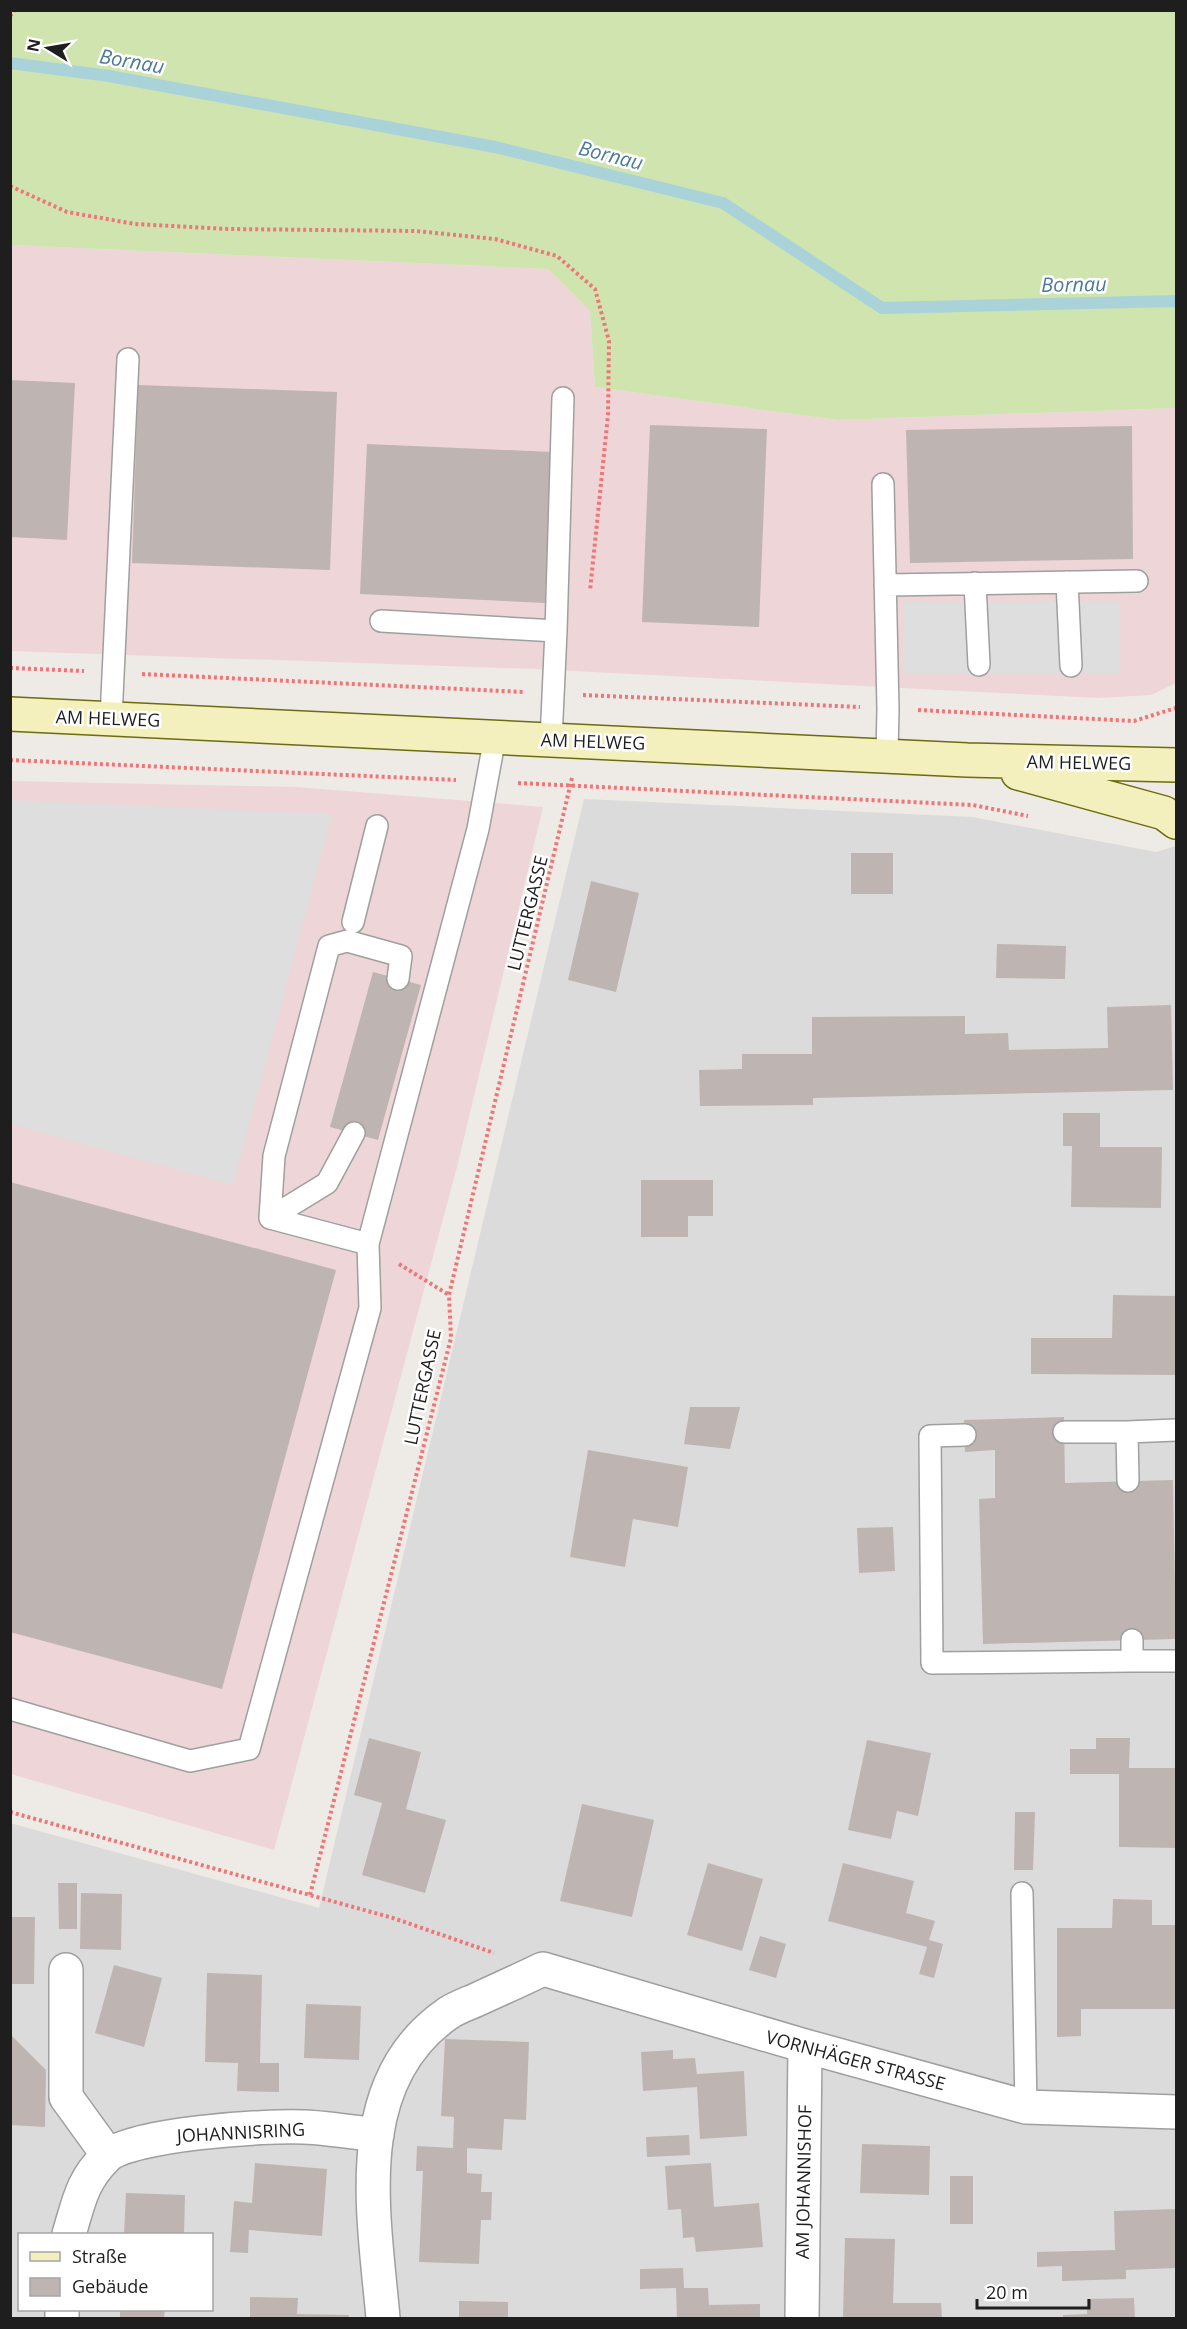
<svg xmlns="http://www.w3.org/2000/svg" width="1187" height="2329" viewBox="0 0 1187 2329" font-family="'Open Sans',sans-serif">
<rect width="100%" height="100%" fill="#eeeae5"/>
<path fill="#dcdbdb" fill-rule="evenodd" d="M 584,799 L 972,817 L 1156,852 L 1176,846 L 1176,2318 L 11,2318 L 10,1823 L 319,1908 ZM 20,2234 L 212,2234 L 212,2310 L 20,2310 Z"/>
<path fill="#eed5d7" d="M 11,245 L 548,269 L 590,311 L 595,387 L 838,420 L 1176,408 L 1176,683 L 1151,695 L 1097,698 L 535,669 L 11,651 Z
M 10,781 L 296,787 L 543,807 L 458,1163 L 274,1850 L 11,1774 Z"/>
<path fill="#d0e4af" d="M 11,10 L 1176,11 L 1176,408 L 838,420 L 595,387 L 590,311 L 548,269 L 11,245 Z"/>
<path fill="#dedede" d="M 903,602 L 1119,602 L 1119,673 L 903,673 Z
M 11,800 L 332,814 L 233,1185 L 11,1124 Z"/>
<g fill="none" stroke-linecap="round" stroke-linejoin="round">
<path stroke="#a9d3d8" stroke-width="12" d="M 10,63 L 109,76 L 495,147 L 723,203 L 882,308 L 1176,301"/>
</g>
<path fill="#beb5b2" d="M 10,380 L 75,383 L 67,540 L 10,537 Z
M 138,385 L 337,392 L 330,570 L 132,563 Z
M 650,425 L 767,429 L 759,627 L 642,622 Z
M 1132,426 L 1133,559 L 910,563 L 906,430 Z
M 367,444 L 552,452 L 545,603 L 360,594 Z
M 851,853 L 893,853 L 893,894 L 851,894 Z
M 591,881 L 639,893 L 616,992 L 568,980 Z
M 997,944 L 1066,946 L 1065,979 L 996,978 Z
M 373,972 L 421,985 L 378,1140 L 330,1127 Z
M 1171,1005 L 1173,1090 L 813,1098 L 813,1105 L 700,1106 L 699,1070 L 742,1069 L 742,1054 L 812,1054 L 812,1017 L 965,1016 L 965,1034 L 1008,1033 L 1009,1050 L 1108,1048 L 1107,1007 Z
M 1063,1113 L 1100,1113 L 1100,1147 L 1162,1147 L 1161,1208 L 1071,1207 L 1072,1146 L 1063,1146 Z
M 641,1180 L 713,1180 L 713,1216 L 688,1216 L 688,1237 L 641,1237 Z
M 10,1182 L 336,1270 L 222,1689 L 10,1632 Z
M 1113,1295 L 1176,1296 L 1176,1375 L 1031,1374 L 1031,1338 L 1112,1338 Z
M 690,1407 L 740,1407 L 730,1449 L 684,1444 Z
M 1064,1417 L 1065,1483 L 1173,1480 L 1176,1639 L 983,1644 L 979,1499 L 995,1498 L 995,1450 L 965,1452 L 964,1420 Z
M 588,1450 L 688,1467 L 678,1527 L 633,1519 L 625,1567 L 570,1557 Z
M 893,1527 L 895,1571 L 859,1573 L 857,1528 Z
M 369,1738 L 421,1752 L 406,1809 L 446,1820 L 425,1893 L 362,1875 L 382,1803 L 354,1795 Z
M 1096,1738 L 1130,1738 L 1129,1768 L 1176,1768 L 1176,1848 L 1119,1847 L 1119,1774 L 1070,1774 L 1070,1749 L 1096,1749 Z
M 867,1740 L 931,1753 L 918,1816 L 897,1811 L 891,1839 L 848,1830 Z
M 582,1804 L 654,1820 L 632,1917 L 560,1901 Z
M 1015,1812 L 1035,1812 L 1033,1870 L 1014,1870 Z
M 708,1863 L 763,1879 L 742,1951 L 687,1935 Z
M 843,1863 L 914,1881 L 906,1913 L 935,1921 L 929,1940 L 943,1944 L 934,1978 L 919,1974 L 927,1947 L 828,1921 Z
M 58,1883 L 77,1883 L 77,1929 L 59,1929 Z
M 81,1893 L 122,1894 L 121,1950 L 80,1949 Z
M 1113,1899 L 1152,1900 L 1152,1925 L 1176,1925 L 1176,2009 L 1081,2009 L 1081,2036 L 1057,2037 L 1057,1928 L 1112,1928 Z
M 10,1917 L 35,1917 L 34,1984 L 10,1984 Z
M 760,1936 L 786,1944 L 776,1978 L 749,1970 Z
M 114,1965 L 162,1978 L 144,2047 L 95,2033 Z
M 207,1973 L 262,1975 L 260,2063 L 279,2063 L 279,2092 L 237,2091 L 238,2063 L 205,2062 Z
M 306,2004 L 361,2006 L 359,2060 L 304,2058 Z
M 10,2034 L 46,2070 L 45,2127 L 10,2125 Z
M 445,2039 L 529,2042 L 526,2120 L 504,2119 L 502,2150 L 467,2148 L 467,2173 L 482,2174 L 481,2192 L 492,2192 L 491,2220 L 481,2220 L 479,2264 L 419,2262 L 423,2171 L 416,2171 L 417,2146 L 453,2148 L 454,2117 L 441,2116 Z
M 673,2050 L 673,2059 L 695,2058 L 697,2074 L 744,2071 L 747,2136 L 700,2139 L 697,2087 L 643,2091 L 641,2052 Z
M 689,2135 L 690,2155 L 647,2157 L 646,2137 Z
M 862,2144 L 930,2146 L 929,2195 L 860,2193 Z
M 255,2163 L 327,2169 L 322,2236 L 249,2230 L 248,2253 L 230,2252 L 234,2201 L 252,2203 Z
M 711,2163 L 714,2207 L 759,2203 L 763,2247 L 696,2252 L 694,2237 L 683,2238 L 681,2209 L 668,2210 L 665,2166 Z
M 950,2176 L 973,2176 L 973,2224 L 950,2224 Z
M 126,2193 L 185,2195 L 184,2234 L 124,2234 Z
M 1176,2209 L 1176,2268 L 1126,2270 L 1126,2279 L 1062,2281 L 1062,2266 L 1037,2267 L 1037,2252 L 1115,2250 L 1114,2211 Z
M 845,2238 L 895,2239 L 893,2303 L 941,2303 L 942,2318 L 843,2317 Z
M 683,2268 L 684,2288 L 708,2288 L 709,2305 L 760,2304 L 760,2318 L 677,2318 L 676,2288 L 640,2289 L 640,2269 Z
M 250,2297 L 298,2298 L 297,2314 L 349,2315 L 349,2318 L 250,2318 Z
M 1134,2298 L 1135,2318 L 1063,2318 L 1063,2315 L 1087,2314 L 1087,2299 Z
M 459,2301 L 508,2302 L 508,2318 L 459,2318 Z
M 120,2310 L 165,2310 L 164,2318 L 120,2318 Z"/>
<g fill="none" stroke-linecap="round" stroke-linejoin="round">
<g stroke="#9f9f9f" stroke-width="24">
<path id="lane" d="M 883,484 L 888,709 L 887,755
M 1067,582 L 1071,666
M 975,583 L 979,665
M 885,585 L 1137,581
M 381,621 L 556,631 L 551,740
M 556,631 L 563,398
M 111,718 L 128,359
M 353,922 L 377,826
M 354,1133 L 327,1183 L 270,1218 L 274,1156 L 329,946 L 347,941 L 401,956 L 398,979
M 270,1218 L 368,1244 L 478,829 L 495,737
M 1064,1432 L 1127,1432
M 965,1435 L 930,1436 L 932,1663 L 1132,1661
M 1128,1481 L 1127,1432 L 1176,1430
M 1132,1640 L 1132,1661 L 1176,1661
M 10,1709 L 190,1761 L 249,1749 L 370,1308 L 368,1244
M 1022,1893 L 1026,2107"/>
</g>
<g stroke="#9f9f9f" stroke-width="36">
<path id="street" d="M 66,1970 L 66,2097 L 108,2155
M 69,2234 C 79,2202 81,2182 106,2157 C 130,2134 267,2125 304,2127 C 328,2128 352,2132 377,2135
M 62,2318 L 62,2310
M 383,2318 C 374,2215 348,2083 447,2014 C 455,2008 467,2004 476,2000 C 498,1990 520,1980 543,1969 L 805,2046 L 1026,2107 L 1176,2112
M 802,2318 L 805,2046"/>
</g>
<g stroke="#6c6b0e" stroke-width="36">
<path id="secondary" d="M 10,714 L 967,760 L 1176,765
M 1018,773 L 1164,813 L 1176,822"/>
</g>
<path stroke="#ee7678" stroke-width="4" stroke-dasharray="3 3" stroke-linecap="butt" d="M 10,16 L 15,10
M 10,186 L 67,212 L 135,224 L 228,229 L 416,231 L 495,239 L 557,256 L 595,289 L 609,341 L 608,415 L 590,591
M 10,668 L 84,671
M 142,674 L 524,692
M 583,695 L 860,707
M 918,710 L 1134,721 L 1176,708
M 10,760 L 456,780
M 518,783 L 973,805 L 1028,816
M 399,1264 L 449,1295
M 10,1812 L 393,1918 L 494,1953
M 310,1895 L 451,1338 L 449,1295 L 572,778"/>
<use href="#lane" stroke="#fff" stroke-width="21"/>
<use href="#street" stroke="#fff" stroke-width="33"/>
<use href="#secondary" stroke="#f4f0bd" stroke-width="33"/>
</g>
<g text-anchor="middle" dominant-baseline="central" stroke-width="5" stroke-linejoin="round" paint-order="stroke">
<g font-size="18" fill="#1e1e1e" stroke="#fff">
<text transform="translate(108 718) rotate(2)">AM HELWEG</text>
<text transform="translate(593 741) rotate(2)">AM HELWEG</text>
<text transform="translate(1079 762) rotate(1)">AM HELWEG</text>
<text transform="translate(527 913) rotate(-76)">LUTTERGASSE</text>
<text transform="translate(422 1387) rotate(-78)">LUTTERGASSE</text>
<text transform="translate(856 2060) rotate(15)">VORNHÄGER STRASSE</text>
<text transform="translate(241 2132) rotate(-3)">JOHANNISRING</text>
<text transform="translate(803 2182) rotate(-89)">AM JOHANNISHOF</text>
</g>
<g font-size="20" font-style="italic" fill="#4c7a97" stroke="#fff">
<text transform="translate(132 61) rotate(10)">Bornau</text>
<text transform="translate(611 155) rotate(14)">Bornau</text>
<text transform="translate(1074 284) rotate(-1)">Bornau</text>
</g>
</g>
<rect width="1187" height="2329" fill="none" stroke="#1e1e1e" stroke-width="24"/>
<rect x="18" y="2233" width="195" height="78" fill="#ffffff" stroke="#a5a5a5" stroke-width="1.5"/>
<rect x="30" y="2252" width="30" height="9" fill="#f4f0bd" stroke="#a5a5a5" stroke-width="1.5"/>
<text x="72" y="2263" font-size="18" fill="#1e1e1e">Straße</text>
<rect x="30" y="2278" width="30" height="18" fill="#beb5b2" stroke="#a5a5a5" stroke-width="1.5"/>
<text x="72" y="2293" font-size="18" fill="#1e1e1e">Gebäude</text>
<g transform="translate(48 48) rotate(281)" stroke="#ffffff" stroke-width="4.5" paint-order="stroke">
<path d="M0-4.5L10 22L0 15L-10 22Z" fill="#1e1e1e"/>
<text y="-9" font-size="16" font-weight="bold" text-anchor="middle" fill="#1e1e1e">N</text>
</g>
<path d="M977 2299v9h112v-9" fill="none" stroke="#1e1e1e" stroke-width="3"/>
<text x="986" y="2299" font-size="18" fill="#1e1e1e" stroke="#ffffff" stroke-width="4.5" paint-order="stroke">20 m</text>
</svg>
